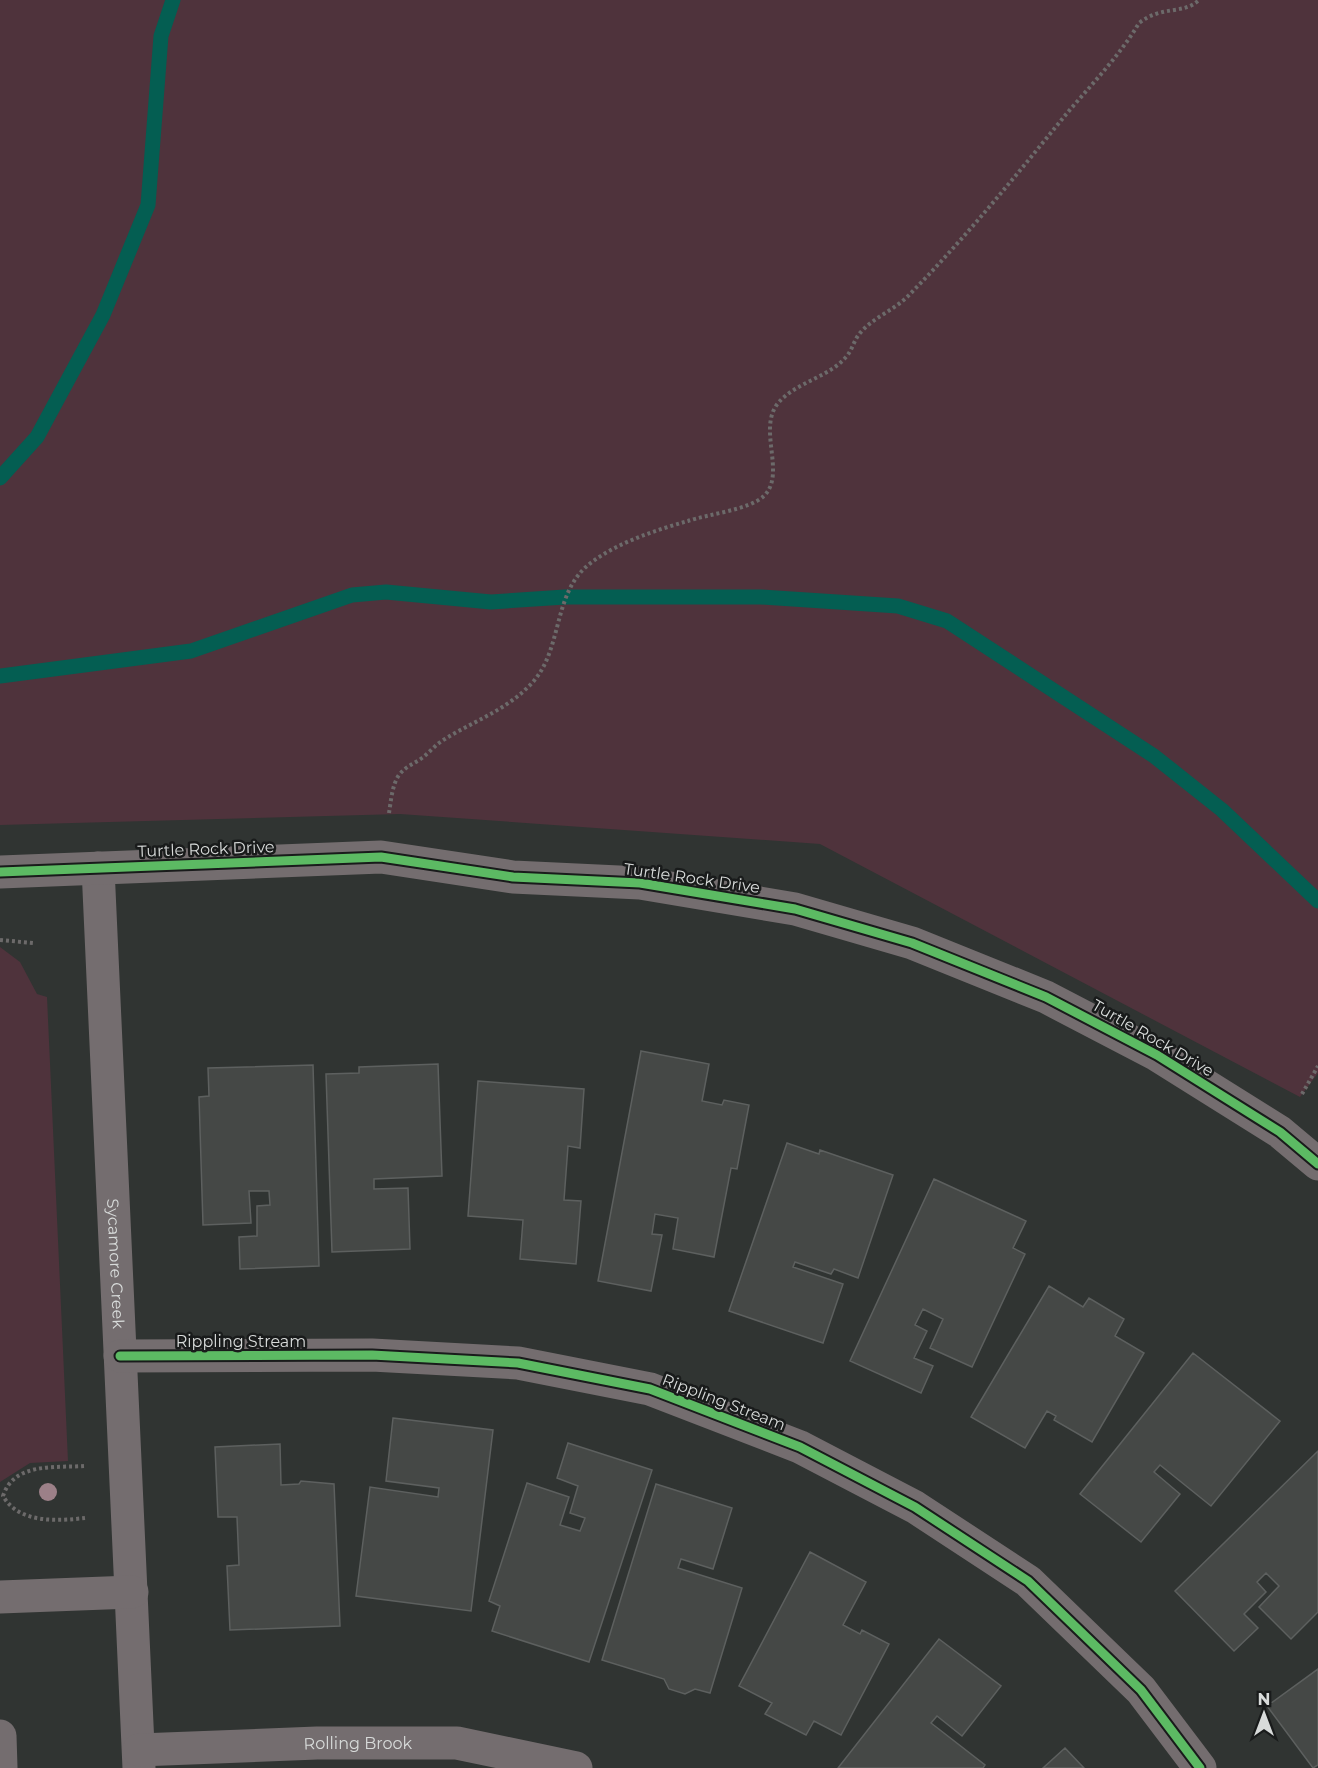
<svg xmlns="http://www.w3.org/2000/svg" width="1318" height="1768" viewBox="0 0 1318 1768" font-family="Montserrat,sans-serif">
<rect width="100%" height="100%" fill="#303432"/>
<path fill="#4f333c" d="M 0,0 L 1318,0 L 1318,1073 L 1300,1097 L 820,844 L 400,814 L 0,825 Z
M 0,947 L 20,962 L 37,994 L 47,997 L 68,1461 L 30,1463 L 0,1482 Z"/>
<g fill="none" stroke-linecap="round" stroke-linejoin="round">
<path stroke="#045e52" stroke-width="15" d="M 0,478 L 37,437 L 103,315 L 148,205 L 161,36 L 173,0
M 0,676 L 191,651 L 352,595 L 386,592 L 491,602 L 565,597 L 761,597 L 898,606 L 947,621 L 1154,756 L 1222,810 L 1318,901"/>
</g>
<path fill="#454846" stroke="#5d605f" stroke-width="1.5" d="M 641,1051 L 709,1064 L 702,1101 L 722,1105 L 724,1100 L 749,1105 L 737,1169 L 731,1168 L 714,1257 L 673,1249 L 678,1218 L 655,1214 L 652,1234 L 662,1235 L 651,1291 L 598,1281 Z
M 438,1064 L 442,1176 L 374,1179 L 374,1189 L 408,1188 L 410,1249 L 332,1252 L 326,1074 L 359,1073 L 359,1067 Z
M 313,1065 L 319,1266 L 240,1269 L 239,1237 L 257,1236 L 257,1206 L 270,1205 L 269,1191 L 249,1191 L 251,1223 L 203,1225 L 199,1097 L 209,1096 L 208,1068 Z
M 478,1081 L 584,1089 L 580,1148 L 568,1146 L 564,1200 L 581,1201 L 576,1264 L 520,1259 L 523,1220 L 468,1216 Z
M 787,1143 L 819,1154 L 820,1150 L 893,1175 L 858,1278 L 834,1269 L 831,1274 L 795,1262 L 793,1267 L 843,1284 L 823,1343 L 729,1311 Z
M 934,1179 L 1026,1221 L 1013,1248 L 1025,1254 L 972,1367 L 930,1348 L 943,1319 L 923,1309 L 915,1325 L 927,1331 L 914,1358 L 933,1366 L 921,1393 L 850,1361 Z
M 1049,1286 L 1083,1307 L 1089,1298 L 1124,1319 L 1115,1336 L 1144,1353 L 1092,1442 L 1054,1420 L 1056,1416 L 1047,1411 L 1025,1448 L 971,1417 Z
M 1193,1353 L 1280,1421 L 1211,1506 L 1160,1465 L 1154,1472 L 1180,1494 L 1141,1542 L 1080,1494 Z
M 393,1418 L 493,1430 L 471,1611 L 356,1596 L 370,1487 L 438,1497 L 439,1488 L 386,1481 Z
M 568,1443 L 652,1470 L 589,1662 L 492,1631 L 500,1606 L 489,1601 L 527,1483 L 569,1497 L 560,1525 L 580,1531 L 585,1518 L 570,1513 L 578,1486 L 557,1478 Z
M 280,1444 L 281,1485 L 299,1484 L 301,1481 L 334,1484 L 340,1626 L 230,1630 L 227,1566 L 239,1565 L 237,1517 L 218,1517 L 215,1447 Z
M 1318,1451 L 1318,1612 L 1291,1639 L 1259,1607 L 1279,1586 L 1266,1573 L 1257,1582 L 1266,1592 L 1244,1614 L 1258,1628 L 1234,1651 L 1175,1591 Z
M 656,1484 L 732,1508 L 713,1569 L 681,1559 L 678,1568 L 742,1588 L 710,1693 L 695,1689 L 685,1694 L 669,1689 L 664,1679 L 602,1660 Z
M 810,1552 L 866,1582 L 843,1625 L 860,1634 L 862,1630 L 889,1644 L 841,1735 L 814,1721 L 806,1735 L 765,1714 L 772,1703 L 739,1686 Z
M 939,1639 L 1001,1686 L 962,1736 L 937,1716 L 931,1723 L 985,1765 L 983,1768 L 838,1768 Z
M 1318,1669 L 1318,1765 L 1313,1768 L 1267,1706 Z
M 1065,1748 L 1084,1768 L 1043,1768 Z"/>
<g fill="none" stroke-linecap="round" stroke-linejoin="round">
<path stroke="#6c6a6a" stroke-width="4" stroke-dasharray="3 3" stroke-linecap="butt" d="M 389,813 C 391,801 392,785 399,775 C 406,766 414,764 422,758 C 430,752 436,744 445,739 C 472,722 504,711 528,687 C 565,653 550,592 592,562 C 619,542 656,530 688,521 C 708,514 749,510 764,496 C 787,473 756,428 779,402 C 797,382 829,377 846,357 C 853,349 854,339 861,332 C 875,316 897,309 911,293 C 965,238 1014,178 1063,118 C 1088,88 1119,57 1139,23 C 1162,5 1183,15 1199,0
M 0,940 L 33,943
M 1302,1094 L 1318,1066
M 84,1466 C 55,1468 14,1462 3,1496 C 19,1524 58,1521 85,1518"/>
<g stroke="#746d6f" stroke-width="33">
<path id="s1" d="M 98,868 L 139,1768"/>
<path d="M 0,872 L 381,857 L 513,877 L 640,883 L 795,909 L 912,943 L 1046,997 L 1157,1055 L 1280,1132 L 1318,1164"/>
<path d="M 120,1356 L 372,1355 L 518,1363 L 650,1389 L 800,1447 L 915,1507 L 1028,1581 L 1141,1690 L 1200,1768"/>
<path d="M 0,1597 L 132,1592"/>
<path d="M 0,1736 L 1,1768"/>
<path id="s2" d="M 139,1750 L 317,1743 L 457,1743 L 576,1768"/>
</g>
<g stroke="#191b1b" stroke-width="13">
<path id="cycleway" d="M 0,872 L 381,857 L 513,877 L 640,883 L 795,909 L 912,943 L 1046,997 L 1157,1055 L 1280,1132 L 1318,1164
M 120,1356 L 372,1355 L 518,1363 L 650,1389 L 800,1447 L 915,1507 L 1028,1581 L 1141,1690 L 1200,1768"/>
</g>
<use href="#cycleway" stroke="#5cba63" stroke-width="9"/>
</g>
<circle fill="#9c8088" cx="48" cy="1492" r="9"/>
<g text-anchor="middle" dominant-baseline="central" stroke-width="5" stroke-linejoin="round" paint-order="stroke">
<g font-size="16" fill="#d8dbda" stroke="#191b1b">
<text transform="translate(206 849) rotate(-2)">Turtle Rock Drive</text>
<text transform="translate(692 878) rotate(8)">Turtle Rock Drive</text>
<text transform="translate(1153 1038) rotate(30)">Turtle Rock Drive</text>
<text stroke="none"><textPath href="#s1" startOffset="396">Sycamore Creek</textPath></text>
<text x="241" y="1341">Rippling Stream</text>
<text transform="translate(724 1402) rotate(21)">Rippling Stream</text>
<text stroke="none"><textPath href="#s2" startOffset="219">Rolling Brook</textPath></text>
</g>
</g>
<g transform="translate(1264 1714)" stroke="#191b1b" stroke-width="4.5" paint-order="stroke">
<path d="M0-4.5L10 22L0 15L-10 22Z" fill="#d8dbda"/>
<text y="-9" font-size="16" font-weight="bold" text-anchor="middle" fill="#d8dbda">N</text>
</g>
</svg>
